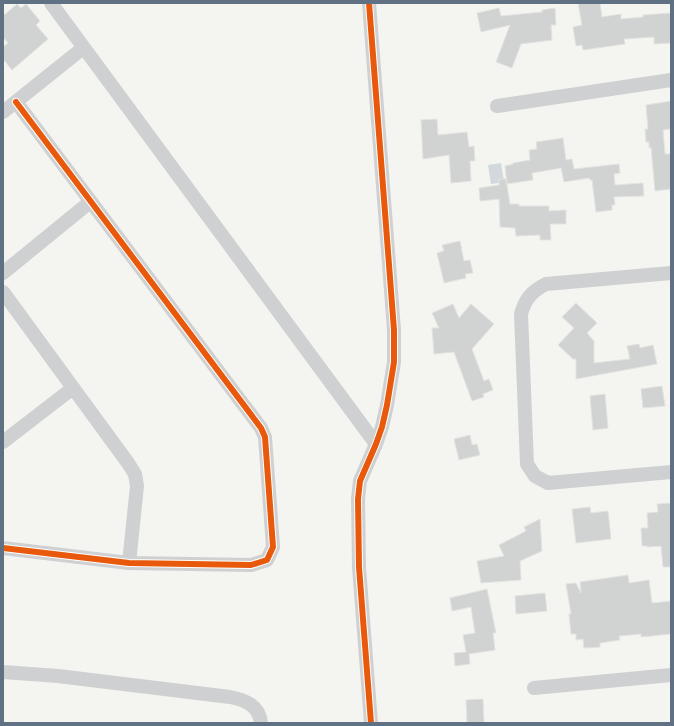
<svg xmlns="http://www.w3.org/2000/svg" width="674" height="726" viewBox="0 0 674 726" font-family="'Titillium Web',sans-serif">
<rect width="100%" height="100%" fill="#f4f4f1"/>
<path fill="#d2d8db" d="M 501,163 L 504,182 L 491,184 L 488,165 Z"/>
<path fill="#d1d2d2" stroke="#e3e3e1" d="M 578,3 L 600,3 L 602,17 L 621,14 L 621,19 L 643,17 L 643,15 L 671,13 L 671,43 L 654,44 L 654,37 L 624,39 L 625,44 L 583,50 L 582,45 L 576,46 L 573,27 L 582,25 Z
M 17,4 L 21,8 L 26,4 L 40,21 L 36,25 L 48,39 L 12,70 L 3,59 L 3,47 L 8,43 L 3,37 L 3,16 Z
M 499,8 L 501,16 L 542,12 L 542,10 L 555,8 L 556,25 L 551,25 L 552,40 L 521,44 L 512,68 L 496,62 L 510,25 L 481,32 L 477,13 Z
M 671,101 L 671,129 L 663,130 L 665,154 L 671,154 L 671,189 L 655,191 L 651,147 L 649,148 L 649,142 L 646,142 L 645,129 L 648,129 L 646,105 Z
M 437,119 L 438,135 L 467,132 L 469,147 L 474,146 L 475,161 L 470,161 L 471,181 L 451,183 L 449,155 L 423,159 L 421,120 Z
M 563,138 L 566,160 L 572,159 L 574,169 L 619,164 L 620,173 L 614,174 L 615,185 L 643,183 L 644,196 L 614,197 L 615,205 L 612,205 L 612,210 L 596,212 L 592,180 L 590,180 L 589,178 L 564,182 L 561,168 L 532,173 L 533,180 L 507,184 L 505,166 L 513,164 L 513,163 L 530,160 L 529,150 L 537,149 L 536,142 Z
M 499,179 L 506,179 L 510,204 L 519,204 L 519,206 L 549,206 L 549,211 L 566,210 L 566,224 L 550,224 L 551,240 L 540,240 L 540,235 L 516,236 L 515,228 L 500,227 L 499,199 L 480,201 L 479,188 L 499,185 Z
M 460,241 L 464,261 L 470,260 L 473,273 L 465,274 L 466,278 L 444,283 L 437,253 L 444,251 L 442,245 Z
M 576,303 L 597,323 L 587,333 L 594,341 L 594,363 L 630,359 L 627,346 L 639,344 L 640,348 L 653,345 L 657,364 L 576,379 L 576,359 L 573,359 L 558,345 L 574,328 L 562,317 Z
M 453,304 L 459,318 L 471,304 L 494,324 L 472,349 L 484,381 L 489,379 L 493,390 L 483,394 L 484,397 L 472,401 L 454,352 L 434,354 L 432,328 L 439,328 L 432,313 Z
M 662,386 L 665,406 L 643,408 L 641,389 Z
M 605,394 L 608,428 L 593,430 L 590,396 Z
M 470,435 L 472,445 L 477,444 L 480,455 L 459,460 L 454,439 Z
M 671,503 L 671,567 L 663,567 L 661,546 L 647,547 L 647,546 L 642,546 L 641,528 L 648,528 L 647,513 L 658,512 L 657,504 Z
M 590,507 L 591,513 L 608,511 L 611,539 L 576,543 L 572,509 Z
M 540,519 L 542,551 L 520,561 L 521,580 L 481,583 L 477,561 L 504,556 L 499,545 L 526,531 L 524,527 Z
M 628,575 L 629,583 L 649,580 L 652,603 L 671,601 L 671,634 L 641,637 L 641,634 L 619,636 L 620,640 L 600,643 L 600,647 L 584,648 L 583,639 L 576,640 L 576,634 L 571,634 L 569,614 L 571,614 L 566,584 L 576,583 L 581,593 L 580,582 Z
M 487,589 L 496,633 L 493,633 L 495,650 L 469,654 L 470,664 L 455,666 L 454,653 L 466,652 L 463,635 L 475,633 L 471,607 L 452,611 L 450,598 Z
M 545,593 L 547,611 L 516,614 L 515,596 Z
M 483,699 L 484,723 L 467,723 L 466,700 Z"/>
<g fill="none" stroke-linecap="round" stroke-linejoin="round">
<path stroke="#cfd0d1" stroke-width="14" d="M 51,3 L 376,444
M 369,3 L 394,330 L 394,362 L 387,405 L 382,427 L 376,444 L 360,481 L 358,499 L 359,567 L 371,723
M 497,106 L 671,80
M 3,112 L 83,48
M 3,273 L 90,202
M 671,273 L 546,284 C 532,291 525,299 521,314 L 527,464 L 535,476 L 548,483 L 671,472
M 3,292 L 128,463 L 135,474 L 137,486 L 129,563
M 3,442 L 73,388
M 3,548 L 129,563 L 251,565 L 267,560 L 273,547 L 265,437 L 261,428 L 16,102
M 3,672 L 58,676 L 230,697 C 245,700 259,705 261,723
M 534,688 L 671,675"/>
<g stroke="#fff" stroke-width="8">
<path id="cycleway" d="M 369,3 L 394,330 L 394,362 L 387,405 L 382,427 L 376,444 L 360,481 L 358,499 L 359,567 L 371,723
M 3,548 L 129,563 L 251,565 L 267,560 L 273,547 L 265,437 L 261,428 L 16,102"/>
</g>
<use href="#cycleway" stroke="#e8590c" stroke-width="6"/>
</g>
<rect width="674" height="726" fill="none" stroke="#617184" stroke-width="8"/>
</svg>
